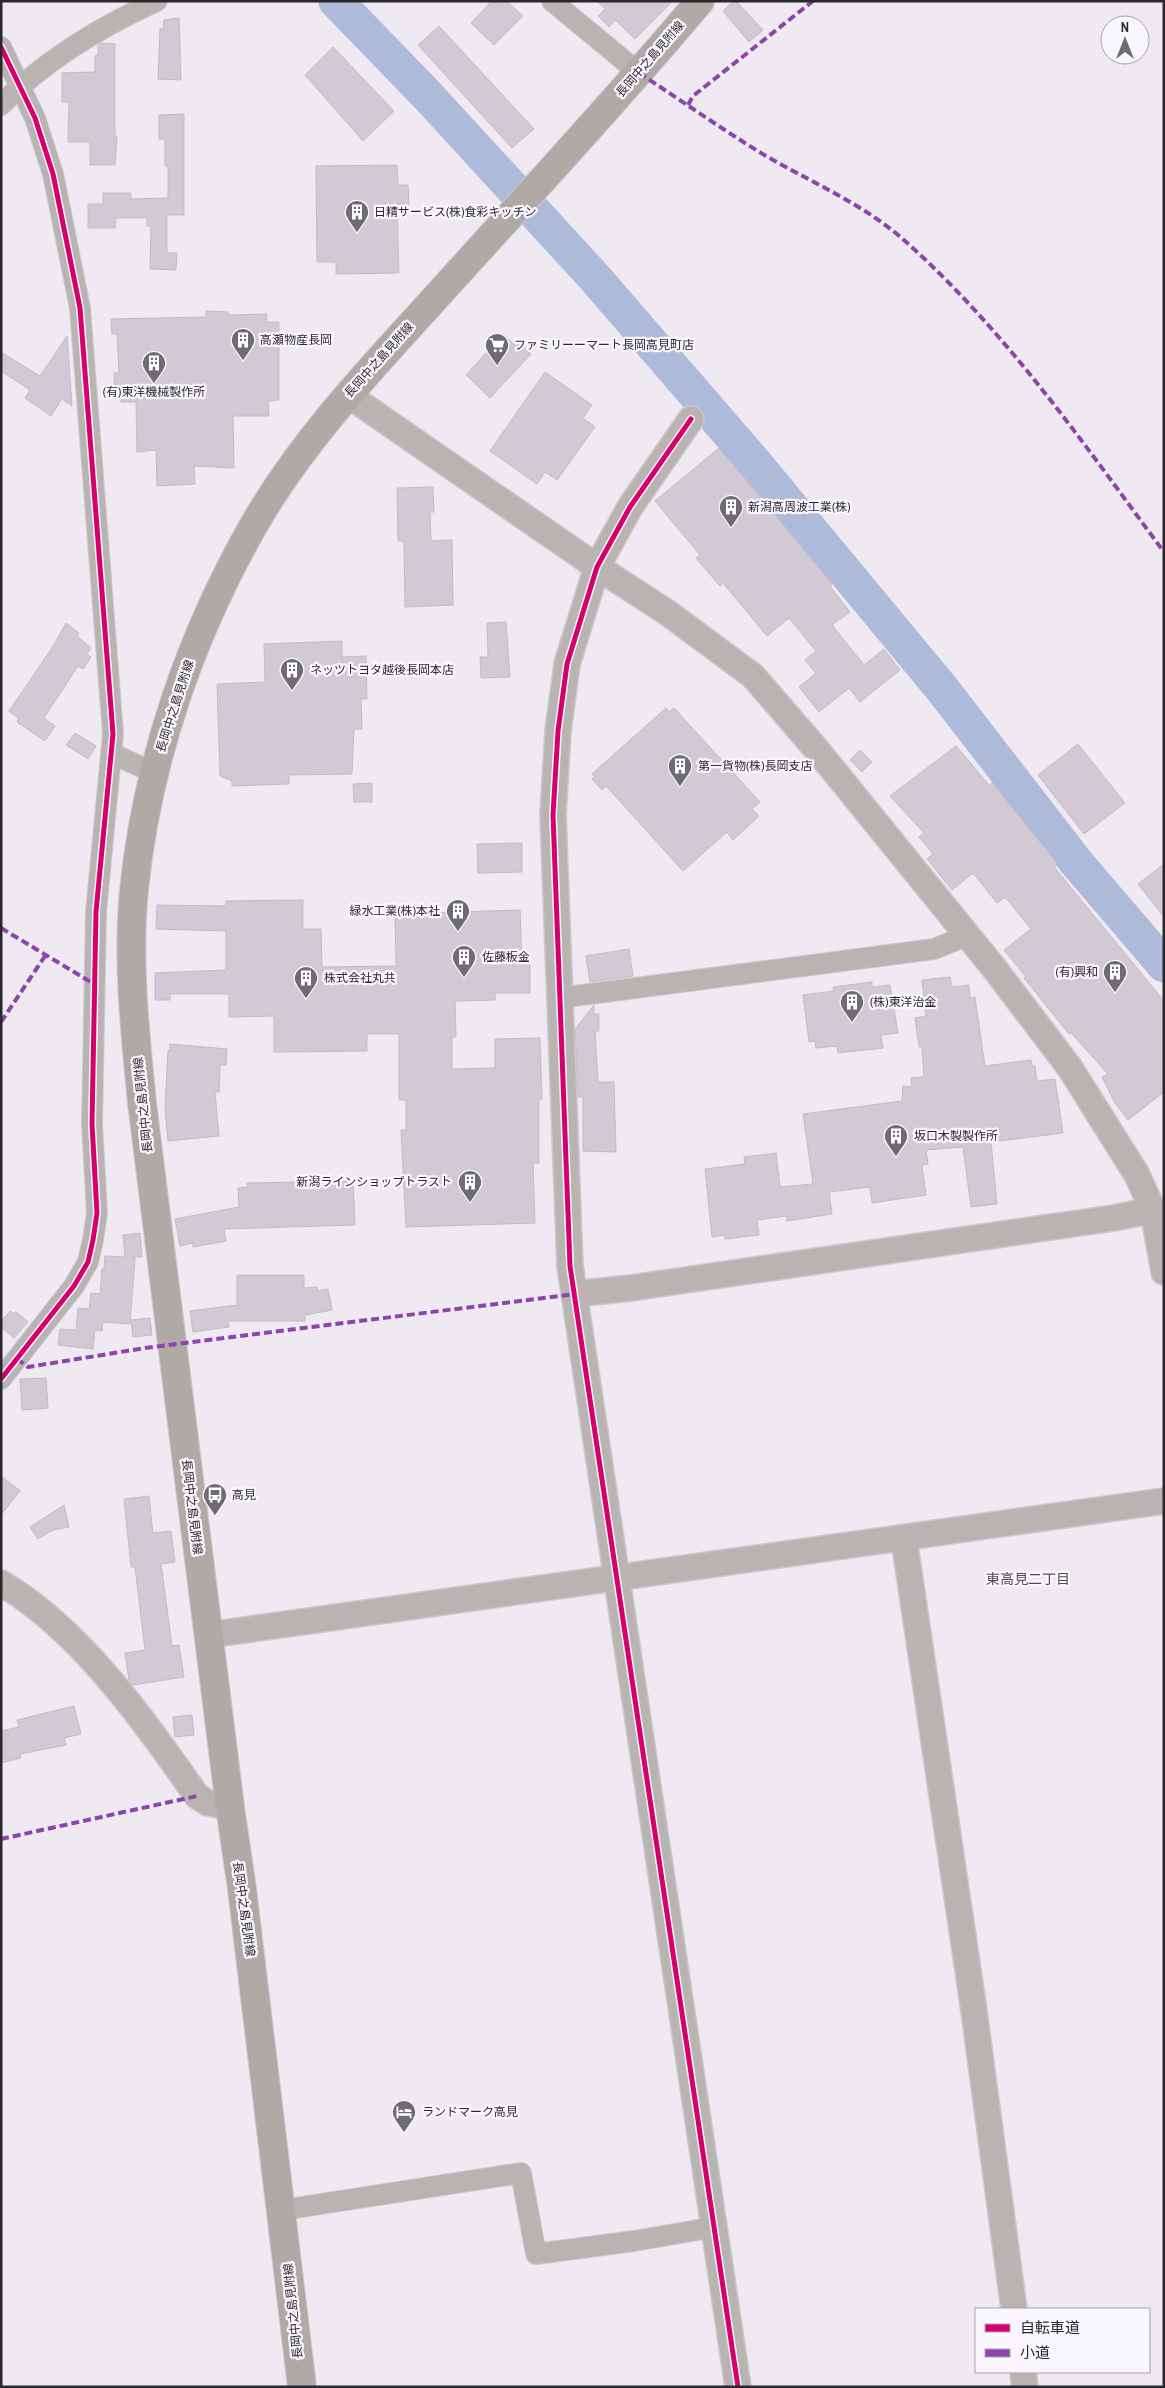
<svg xmlns="http://www.w3.org/2000/svg" width="1165" height="2388" viewBox="0 0 1165 2388" font-family="'Archivo Narrow','Noto Sans JP',sans-serif">
<rect width="100%" height="100%" fill="#efeaf2"/>
<g fill="none" stroke-linecap="round" stroke-linejoin="round">
<path stroke="#aebada" stroke-width="35" d="M 336,1 L 427,95 L 595,278 L 754,462 L 943,690 L 1076,862 L 1164,965"/>
</g>
<path fill="#d1c9d4" stroke="#c0bcc2" d="M 492,1 L 507,1 L 523,16 L 494,45 L 471,23 Z
M 597,1 L 673,1 L 635,39 L 615,20 L 609,27 L 598,16 L 605,9 Z
M 733,1 L 736,1 L 763,30 L 749,42 L 723,11 Z
M 179,18 L 181,80 L 158,79 L 160,29 L 163,29 L 164,20 Z
M 439,26 L 534,129 L 512,148 L 418,45 Z
M 101,43 L 115,44 L 115,136 L 117,136 L 115,165 L 90,165 L 90,142 L 68,142 L 69,102 L 62,102 L 62,73 L 95,72 L 95,56 L 98,55 L 98,45 Z
M 333,47 L 394,111 L 363,141 L 305,75 Z
M 184,114 L 184,215 L 167,215 L 167,253 L 177,253 L 176,270 L 150,269 L 151,226 L 147,226 L 147,218 L 116,218 L 115,228 L 88,228 L 88,204 L 103,204 L 103,193 L 131,193 L 131,199 L 168,198 L 168,166 L 165,166 L 165,139 L 159,139 L 159,115 Z
M 397,165 L 398,185 L 408,185 L 409,205 L 397,204 L 399,273 L 336,274 L 336,262 L 317,262 L 316,166 Z
M 206,311 L 228,312 L 228,315 L 267,314 L 266,322 L 279,322 L 279,400 L 268,401 L 269,416 L 233,416 L 234,468 L 194,466 L 195,484 L 157,486 L 156,450 L 137,452 L 136,402 L 121,402 L 121,395 L 115,395 L 114,373 L 119,373 L 117,334 L 112,334 L 111,319 L 206,317 Z
M 503,334 L 516,346 L 519,343 L 531,354 L 490,398 L 466,375 Z
M 67,336 L 72,406 L 62,399 L 51,416 L 25,398 L 30,390 L 1,371 L 1,352 L 40,376 Z
M 545,372 L 592,405 L 583,418 L 595,427 L 557,480 L 545,472 L 537,484 L 490,451 Z
M 719,448 L 832,584 L 830,586 L 850,612 L 832,625 L 864,665 L 884,649 L 900,670 L 860,702 L 849,688 L 819,712 L 799,687 L 816,673 L 805,660 L 816,651 L 789,618 L 767,636 L 723,583 L 720,586 L 696,558 L 700,555 L 655,501 Z
M 433,487 L 434,512 L 430,512 L 431,541 L 452,540 L 453,605 L 405,607 L 404,541 L 398,541 L 397,488 Z
M 506,622 L 510,677 L 481,678 L 480,657 L 488,657 L 487,623 Z
M 66,623 L 79,633 L 77,636 L 91,648 L 87,654 L 91,657 L 83,669 L 78,666 L 44,718 L 55,726 L 45,741 L 17,722 L 19,719 L 9,711 L 52,648 Z
M 342,641 L 342,657 L 366,656 L 367,699 L 361,699 L 362,729 L 354,729 L 352,774 L 289,775 L 289,784 L 232,786 L 232,781 L 220,776 L 217,684 L 265,682 L 264,644 Z
M 666,708 L 669,712 L 674,708 L 760,802 L 752,809 L 759,816 L 733,840 L 727,832 L 683,871 L 606,786 L 602,790 L 592,779 L 595,777 L 592,774 Z
M 75,733 L 96,746 L 88,759 L 66,745 Z
M 1078,744 L 1125,803 L 1084,834 L 1038,775 Z
M 956,746 L 989,785 L 992,783 L 1058,864 L 1054,867 L 1164,1001 L 1164,1092 L 1128,1120 L 1115,1103 L 1102,1077 L 1108,1074 L 1071,1033 L 1069,1034 L 1024,978 L 1026,977 L 1004,950 L 1031,929 L 1005,897 L 997,903 L 973,873 L 952,890 L 927,859 L 933,854 L 919,837 L 924,833 L 890,796 Z
M 860,750 L 872,762 L 862,772 L 850,760 Z
M 372,783 L 372,802 L 354,802 L 353,784 Z
M 522,843 L 522,872 L 478,873 L 477,844 Z
M 1164,864 L 1164,917 L 1138,884 Z
M 303,900 L 303,929 L 321,929 L 322,967 L 396,966 L 395,914 L 520,910 L 522,962 L 530,962 L 530,993 L 495,993 L 495,1000 L 455,1001 L 456,1037 L 452,1037 L 452,1069 L 495,1068 L 495,1039 L 540,1038 L 542,1099 L 539,1099 L 539,1163 L 533,1163 L 535,1223 L 406,1227 L 401,1130 L 406,1130 L 406,1100 L 399,1100 L 399,1034 L 367,1034 L 367,1051 L 274,1052 L 274,1016 L 229,1017 L 229,994 L 170,994 L 170,1000 L 155,1000 L 155,973 L 226,970 L 226,931 L 156,929 L 157,905 L 226,906 L 226,901 Z
M 629,949 L 633,976 L 590,982 L 586,956 Z
M 950,977 L 952,987 L 969,985 L 970,998 L 975,997 L 985,1066 L 1031,1060 L 1032,1066 L 1035,1066 L 1037,1081 L 1055,1079 L 1063,1133 L 991,1142 L 997,1204 L 971,1207 L 963,1147 L 926,1150 L 928,1164 L 922,1165 L 926,1195 L 872,1203 L 870,1187 L 829,1192 L 832,1214 L 787,1221 L 787,1216 L 757,1220 L 759,1235 L 725,1239 L 725,1235 L 712,1237 L 705,1169 L 745,1164 L 744,1157 L 776,1153 L 780,1187 L 813,1184 L 803,1114 L 902,1101 L 903,1086 L 912,1087 L 911,1078 L 924,1077 L 922,1047 L 919,1047 L 915,1018 L 926,1016 L 922,980 Z
M 872,982 L 872,987 L 890,985 L 898,1033 L 881,1035 L 883,1048 L 838,1053 L 837,1046 L 816,1048 L 815,1041 L 809,1042 L 803,995 L 834,991 L 833,987 Z
M 594,1005 L 594,1014 L 599,1014 L 599,1031 L 595,1031 L 598,1082 L 614,1082 L 616,1152 L 583,1151 L 583,1097 L 578,1097 L 575,1029 Z
M 170,1044 L 227,1049 L 226,1065 L 220,1065 L 219,1092 L 215,1092 L 219,1136 L 168,1141 L 165,1110 L 168,1050 L 170,1051 Z
M 353,1181 L 355,1225 L 224,1229 L 226,1241 L 193,1247 L 193,1243 L 180,1246 L 175,1219 L 239,1207 L 238,1188 L 248,1187 L 247,1183 Z
M 140,1233 L 142,1257 L 132,1257 L 135,1258 L 130,1324 L 103,1322 L 102,1331 L 95,1330 L 93,1349 L 58,1345 L 60,1329 L 76,1330 L 78,1308 L 89,1309 L 91,1293 L 100,1294 L 102,1269 L 104,1269 L 105,1256 L 125,1257 L 123,1235 Z
M 237,1275 L 304,1275 L 304,1288 L 317,1287 L 318,1291 L 328,1289 L 332,1310 L 305,1315 L 305,1321 L 228,1321 L 229,1327 L 193,1332 L 190,1311 L 237,1305 Z
M 10,1311 L 15,1314 L 16,1312 L 28,1322 L 14,1338 L 1,1327 L 1,1321 Z
M 150,1318 L 152,1335 L 133,1337 L 131,1320 Z
M 46,1378 L 48,1408 L 22,1410 L 20,1379 Z
M 1,1476 L 20,1491 L 1,1515 Z
M 149,1496 L 153,1533 L 171,1531 L 175,1562 L 161,1564 L 172,1646 L 179,1645 L 184,1677 L 133,1685 L 129,1680 L 125,1653 L 145,1650 L 135,1567 L 131,1567 L 124,1499 Z
M 64,1505 L 69,1527 L 53,1530 L 38,1539 L 30,1527 Z
M 74,1706 L 81,1734 L 64,1738 L 66,1745 L 20,1754 L 21,1758 L 1,1763 L 1,1731 L 19,1727 L 17,1720 Z
M 192,1715 L 194,1735 L 175,1737 L 173,1717 Z"/>
<g fill="none" stroke-linecap="round" stroke-linejoin="round">
<g stroke="#ccc8ce" stroke-width="22">
<path id="minor" d="M 552,1 L 639,73
M 1,47 L 35,118 L 53,174 L 80,308 L 113,734 L 96,912 L 92,1124 L 97,1213 L 93,1240 L 88,1262 L 74,1286 L 1,1379
M 1,105 C 45,60 100,27 157,1
M 111,753 L 154,773
M 559,998 L 934,949 L 966,936
M 282,2210 L 521,2173 L 536,2254 L 634,2241 L 715,2227"/>
</g>
<g stroke="#ccc8ce" stroke-width="28">
<path id="tertiary" d="M 348,395 L 597,567 L 668,613 L 753,676 L 817,750 L 994,968 L 1070,1068 L 1137,1175 L 1153,1210 L 1164,1272
M 691,419 L 630,507 L 597,567 L 567,664 L 558,731 L 553,815 L 570,1266 L 738,2387
M 575,1294 L 631,1288 L 1114,1218 L 1153,1210
M 904,1539 L 973,2004 L 1014,2309
M 1,1583 C 81,1630 145,1722 197,1796 L 208,1803 L 230,1807
M 208,1635 L 1164,1501
M 1023,2372 L 1025,2387"/>
</g>
<g stroke="#ccc8ce" stroke-width="30">
<path id="secondary" d="M 302,2387 L 242,1889 L 230,1807 L 142,1103 C 135,1032 127,961 134,890 C 147,761 191,634 255,523 C 301,443 366,374 428,306 C 519,205 612,106 700,1"/>
</g>
<use href="#minor" stroke="#b9b4b1" stroke-width="20"/>
<use href="#tertiary" stroke="#b9b4b1" stroke-width="25"/>
<use href="#secondary" stroke="#afaaa6" stroke-width="28"/>
<path stroke="#8e44ad" stroke-width="4" stroke-dasharray="8 4" stroke-linecap="butt" d="M 639,73 C 682,101 723,130 766,156 C 813,183 865,205 905,241 C 1006,331 1083,443 1164,552
M 688,105 L 693,96 L 813,1
M 1,928 L 94,984
M 1,1022 L 45,956
M 17,1359 L 28,1367 L 145,1348 L 575,1294
M 1,1839 L 197,1796"/>
<g stroke="#faf6ff" stroke-width="8">
<path id="cycleway" d="M 1,47 L 35,118 L 53,174 L 80,308 L 113,734 L 96,912 L 92,1124 L 97,1213 L 93,1240 L 88,1262 L 74,1286 L 1,1379
M 691,419 L 630,507 L 597,567 L 567,664 L 558,731 L 553,815 L 570,1266 L 738,2387"/>
</g>
<use href="#cycleway" stroke="#d6006c" stroke-width="5"/>
</g>
<defs>
<g id="building-pin" transform="scale(1.25)"><path d="M0 17L-7.5 6A9.5 9.5 0 1 1 7.5 6Z" fill="#6f6b72" stroke="#faf6ff"/><path d="M-4-6H4V6H1V3H-1V6H-4ZM-2.5-4.3h1.7v1.8h-1.7ZM.8-4.3h1.7v1.8H.8ZM-2.5-1h1.7V.8h-1.7ZM.8-1h1.7V.8H.8Z" fill="#fff"/></g>
<g id="supermarket-pin" transform="scale(1.25)"><path d="M0 17L-7.5 6A9.5 9.5 0 1 1 7.5 6Z" fill="#6f6b72" stroke="#faf6ff"/><path d="M-6-5.5h2.5l.6 2H6L4.5 2H-2.5L-4.4-4H-6ZM-1.5 3.2a1.3 1.3 0 1 0 .1 0ZM3 3.2a1.3 1.3 0 1 0 .1 0Z" fill="#fff"/></g>
<g id="bus-pin" transform="scale(1.25)"><path d="M0 17L-7.5 6A9.5 9.5 0 1 1 7.5 6Z" fill="#6f6b72" stroke="#faf6ff"/><path d="M-5-6H5V4H4V6H2V4H-2V6H-4V4H-5ZM-3.5-4V0h7V-4ZM-3.5 1.2v1.5H-2V1.2ZM2 1.2v1.5H3.5V1.2Z" fill="#fff"/></g>
<g id="hotel-pin" transform="scale(1.25)"><path d="M0 17L-7.5 6A9.5 9.5 0 1 1 7.5 6Z" fill="#6f6b72" stroke="#faf6ff"/><path d="M-6-4.5h1.5V1H6V5H4.5V3h-9V5H-6ZM-4 0a1.8 1.8 0 1 1 3.6 0ZM.5 0V-2.5h3Q6-2.5 6 0Z" fill="#fff"/></g>
</defs>
<g fill-rule="evenodd">
<use href="#building-pin" x="357" y="212"/>
<use href="#building-pin" x="243" y="340"/>
<use href="#supermarket-pin" x="497" y="345"/>
<use href="#building-pin" x="154" y="363"/>
<use href="#building-pin" x="731" y="507"/>
<use href="#building-pin" x="292" y="670"/>
<use href="#building-pin" x="680" y="766"/>
<use href="#building-pin" x="458" y="911"/>
<use href="#building-pin" x="464" y="957"/>
<use href="#building-pin" x="1115" y="972"/>
<use href="#building-pin" x="306" y="978"/>
<use href="#building-pin" x="852" y="1002"/>
<use href="#building-pin" x="896" y="1136"/>
<use href="#building-pin" x="470" y="1182"/>
<use href="#bus-pin" x="215" y="1495"/>
<use href="#hotel-pin" x="404" y="2112"/>
</g>
<g text-anchor="middle" dominant-baseline="central" stroke-width="4.5" stroke-linejoin="round" paint-order="stroke">
<g font-size="12" fill="#2a272d" stroke="#faf6ff">
<text transform="translate(650 59) rotate(-49)">長岡中之島見附線</text>
<text transform="translate(379 360) rotate(-48)">長岡中之島見附線</text>
<text transform="translate(175 706) rotate(-72)">長岡中之島見附線</text>
<text transform="translate(143 1105) rotate(-96)">長岡中之島見附線</text>
<text transform="translate(192 1507) rotate(83)">長岡中之島見附線</text>
<text transform="translate(244 1909) rotate(82)">長岡中之島見附線</text>
<text transform="translate(293 2311) rotate(-96)">長岡中之島見附線</text>
</g>
<g font-size="12" fill="#2a272d" stroke="#faf6ff" text-anchor="start">
<text x="374" y="212">日精サービス(株)食彩キッチン</text>
<text x="260" y="340">高瀬物産長岡</text>
<text x="514" y="345">ファミリーーマート長岡高見町店</text>
<text x="154" y="392" text-anchor="middle">(有)東洋機械製作所</text>
<text x="748" y="507">新潟高周波工業(株)</text>
<text x="310" y="670">ネッツトヨタ越後長岡本店</text>
<text x="698" y="766">第一貨物(株)長岡支店</text>
<text x="440" y="911" text-anchor="end">緑水工業(株)本社</text>
<text x="482" y="957">佐藤板金</text>
<text x="1098" y="972" text-anchor="end">(有)興和</text>
<text x="324" y="978">株式会社丸共</text>
<text x="870" y="1002">(株)東洋治金</text>
<text x="914" y="1136">坂口木製製作所</text>
<text x="452" y="1182" text-anchor="end">新潟ラインショップトラスト</text>
<text x="232" y="1495">高見</text>
<text x="422" y="2112">ランドマーク高見</text>
</g>
<g font-size="14" fill="#504a56" stroke="#faf6ff">
<text x="1028" y="1579">東高見二丁目</text>
</g>
</g>
<rect width="1165" height="2388" fill="none" stroke="#2a272d" stroke-width="5"/>
<rect x="975" y="2308" width="175" height="65" fill="#faf6ff" stroke="#a7a3ab"/>
<rect x="985" y="2324" width="25" height="8" fill="#d6006c" stroke="#a7a3ab"/>
<text x="1020" y="2333" font-size="15" fill="#2a272d">自転車道</text>
<rect x="985" y="2349" width="25" height="8" fill="#8e44ad" stroke="#a7a3ab"/>
<text x="1020" y="2358" font-size="15" fill="#2a272d">小道</text>
<g transform="translate(1125 40)"><circle r="24" fill="#faf6ff" stroke="#a7a3ab"/>
<path d="M0-4L9 19L0 12L-9 19Z" fill="#6f6b72"/>
<text y="-8" font-size="14" font-weight="bold" text-anchor="middle" fill="#2a272d">N</text>
</g>
</svg>
